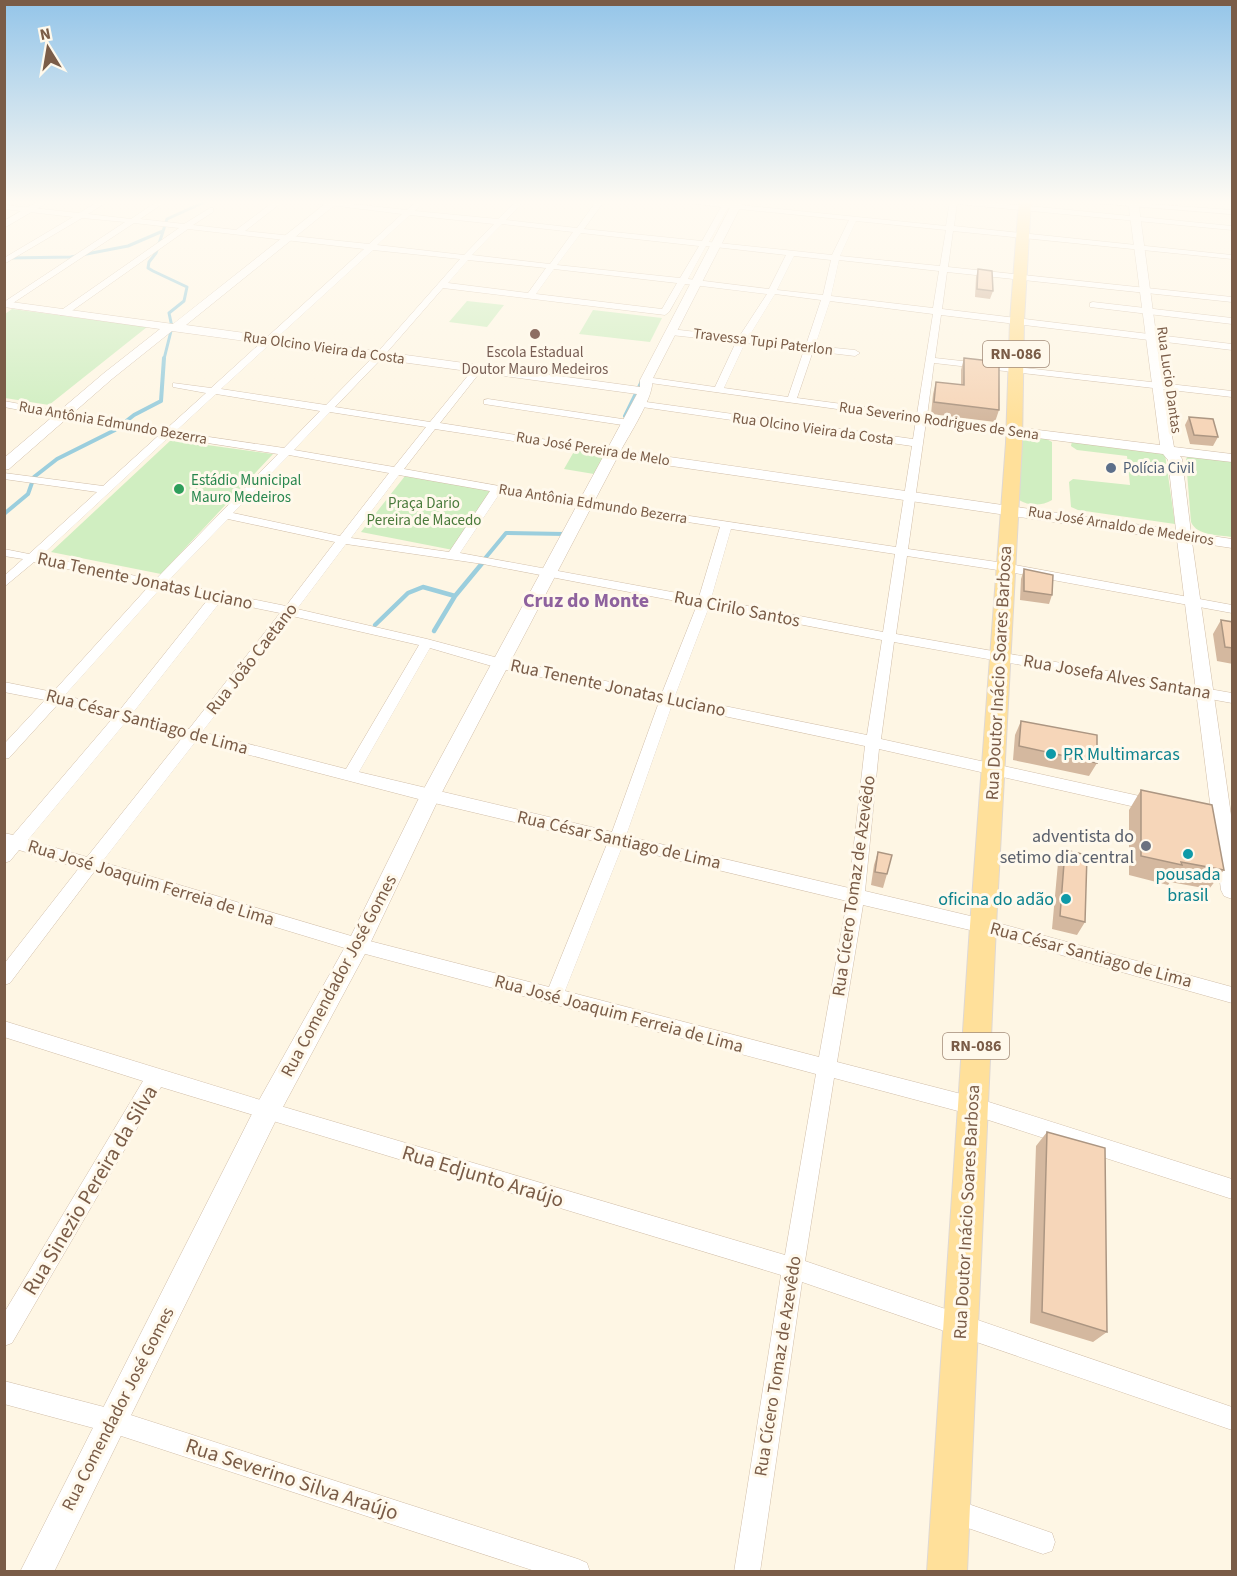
<svg xmlns="http://www.w3.org/2000/svg" width="1237" height="1576" viewBox="0 0 1237 1576" font-family="'Source Sans 3',sans-serif">
<rect width="100%" height="100%" fill="#fef6e4"/>
<path fill="#d0eec1" d="M 467,301 L 504,305 L 487,327 L 449,322 Z
M 12,309 L 147,327 L 49,405 L 5,398 L 5,314 Z
M 593,310 L 662,318 L 650,342 L 579,334 Z
M 1021,435 L 1045,438 L 1052,442 L 1052,500 C 1042,506 1029,506 1019,500 Z
M 171,440 L 273,454 L 161,574 L 51,552 Z
M 1072,441 L 1165,454 L 1175,524 L 1078,510 L 1071,507 L 1069,482 L 1073,479 L 1130,485 L 1127,456 L 1077,450 L 1071,446 Z
M 576,448 L 605,453 L 594,474 L 564,469 Z
M 1192,455 L 1232,460 L 1232,537 C 1219,535 1197,536 1191,522 L 1186,460 L 1187,457 Z
M 405,476 L 410,477 L 491,491 L 453,550 L 361,532 Z"/>
<g fill="none" stroke-linecap="round" stroke-linejoin="round">
<path stroke="#9bcedd" stroke-width="3" d="M 9,258 L 71,257 L 128,246 L 163,231
M 164,359 L 172,327 L 169,313 L 184,301 L 187,287 L 153,271 L 148,268 L 149,262 L 156,253 L 167,219 L 209,200"/>
<path stroke="#9bcedd" stroke-width="4" d="M 625,416 L 643,379
M 4,514 L 28,494 L 34,477 L 57,459 L 115,430 L 134,415 L 161,401 L 164,358
M 482,562 L 506,533 L 565,534"/>
<path stroke="#9bcedd" stroke-width="4.5" d="M 375,625 L 408,593 L 423,587 L 455,596 L 484,561
M 434,631 L 455,596"/>
<g stroke="#d1bea9" stroke-width="1">
<path id="minor" d="M 101,200 L 110,200 L 88,214 L 131,219 L 159,200 L 168,200 L 140,219 L 184,224 L 210,208 L 213,208 L 213,212 L 193,225 L 236,230 L 276,200 L 285,200 L 245,231 L 369,244 L 402,214 L 290,200 L 316,200 L 407,210 L 418,200 L 426,200 L 415,211 L 498,219 L 517,200 L 525,200 L 506,220 L 577,228 L 597,200 L 605,200 L 584,229 L 702,241 L 721,207 L 666,200 L 723,203 L 725,200 L 733,200 L 730,204 L 946,226 L 950,200 L 968,200 L 1232,226 L 1232,230 L 957,204 L 954,226 L 1232,255 L 1232,259 L 953,231 L 948,267 L 1232,297 L 1232,302 L 947,272 L 942,309 L 1232,344 L 1232,350 L 941,315 L 935,358 L 1232,391 L 1232,397 L 934,363 L 927,416 L 1014,428 L 1019,431 L 1014,434 L 926,422 L 908,549 L 1004,563 L 1232,605 L 1232,613 L 1004,571 L 907,556 L 896,634 L 1232,693 L 1232,703 L 894,642 L 881,739 L 1153,799 L 1158,801 L 1161,805 L 1158,809 L 1153,811 L 879,749 L 865,891 L 983,919 L 1232,987 L 1232,1003 L 983,933 L 863,905 L 837,1062 L 973,1097 L 1232,1179 L 1232,1199 L 973,1115 L 834,1078 L 805,1261 L 1232,1407 L 1232,1430 L 802,1282 L 760,1572 L 734,1572 L 781,1275 L 161,1087 L 12,1343 L 4,1346 L 4,1313 L 143,1081 L 4,1037 L 4,1021 L 267,1102 L 785,1255 L 816,1074 L 358,952 L 94,872 L 10,983 L 4,985 L 4,964 L 79,868 L 19,850 L 10,861 L 4,863 L 4,833 L 13,835 L 112,719 L 59,703 L 9,758 L 4,759 L 4,744 L 45,700 L 4,692 L 4,682 L 53,692 L 149,586 L 34,562 L 4,587 L 4,576 L 23,559 L 4,556 L 4,549 L 29,554 L 97,492 L 4,479 L 4,473 L 103,486 L 158,436 L 4,407 L 4,401 L 164,431 L 206,393 L 173,387 L 173,383 L 211,388 L 364,249 L 188,229 L 66,315 L 60,315 L 60,311 L 179,228 L 134,223 L 4,309 L 4,302 L 125,222 L 82,218 L 4,264 L 4,258 L 73,217 L 4,209 L 4,205 L 79,213 ZM 728,208 L 849,220 L 832,255 L 709,242 ZM 410,215 L 494,224 L 464,255 L 377,245 ZM 856,221 L 946,230 L 940,266 L 840,256 ZM 502,224 L 573,232 L 550,264 L 472,255 ZM 581,233 L 699,246 L 680,278 L 557,265 ZM 706,246 L 786,255 L 769,289 L 688,279 ZM 373,250 L 460,259 L 376,354 L 326,405 L 221,389 ZM 794,256 L 831,260 L 823,295 L 777,290 ZM 468,260 L 546,268 L 528,293 L 448,283 ZM 839,260 L 939,271 L 933,308 L 831,296 ZM 554,269 L 677,283 L 662,309 L 536,294 ZM 685,284 L 767,294 L 739,337 L 671,329 L 666,332 L 671,335 L 736,342 L 715,387 L 646,377 L 643,378 L 643,382 L 916,420 L 913,439 L 639,401 L 634,404 L 635,406 L 912,446 L 896,547 L 550,495 L 404,469 L 435,429 L 612,456 L 617,453 L 612,450 L 440,423 L 481,371 L 481,367 L 475,367 L 430,422 L 335,407 L 382,358 L 443,288 L 665,315 L 669,312 ZM 775,294 L 821,300 L 806,345 L 748,338 ZM 830,301 L 933,314 L 917,414 L 797,398 L 813,351 L 855,356 L 860,353 L 855,350 L 815,346 ZM 745,343 L 804,350 L 788,397 L 724,388 ZM 216,394 L 320,411 L 284,448 L 175,432 ZM 330,412 L 426,427 L 394,467 L 294,450 ZM 169,437 L 278,454 L 155,580 L 41,556 ZM 289,455 L 389,473 L 340,536 L 233,513 ZM 399,475 L 490,491 L 449,552 L 351,538 ZM 500,493 L 720,527 L 699,597 L 460,553 ZM 228,519 L 335,542 L 286,606 L 167,582 ZM 731,529 L 895,554 L 883,632 L 711,599 ZM 346,544 L 483,564 L 697,605 L 662,693 L 502,659 L 427,639 L 297,609 ZM 161,588 L 209,598 L 119,711 L 65,695 ZM 221,601 L 280,613 L 189,729 L 132,714 ZM 709,607 L 882,640 L 867,735 L 675,696 ZM 292,616 L 419,645 L 346,769 L 202,732 ZM 430,648 L 502,669 L 659,702 L 612,832 L 359,772 ZM 672,705 L 865,746 L 849,888 L 626,836 ZM 125,723 L 182,738 L 87,857 L 28,840 ZM 196,741 L 430,802 L 607,844 L 549,987 L 358,938 L 102,862 ZM 622,847 L 847,901 L 819,1057 L 565,991 Z
M 1056,200 L 1094,200 L 1232,210 L 1232,214 Z
M 1093,302 L 1232,318 L 1232,324 L 1090,307 L 1090,303 Z
M 488,399 L 629,420 L 634,423 L 629,426 L 484,404 L 484,400 Z
M 4,1381 L 112,1409 L 578,1559 L 587,1563 L 590,1572 L 538,1572 L 112,1433 L 4,1404 Z
M 951,1498 L 1052,1533 L 1055,1542 L 1052,1551 L 1043,1554 L 942,1519 L 939,1510 L 942,1501 Z"/>
</g>
<g stroke="#d1bea9" stroke-width="1">
<path id="tertiary" d="M 40,200 L 52,200 L 4,228 L 4,221 Z
M 330,200 L 341,200 L 186,325 L 640,387 L 640,380 L 734,200 L 744,200 L 652,380 C 655,395 629,435 621,450 L 1176,530 L 1168,460 L 1163,454 L 1014,435 L 1007,431 L 1014,427 L 1160,445 L 1128,200 L 1138,200 L 1163,386 L 1174,447 L 1232,454 L 1232,462 L 1180,456 L 1182,459 L 1191,533 L 1232,539 L 1232,548 L 1192,542 L 1232,822 L 1232,899 L 1224,896 L 1221,890 L 1177,540 L 617,458 L 440,796 L 366,952 L 276,1120 L 54,1572 L 20,1572 L 258,1102 L 350,938 L 420,796 L 637,394 L 172,331 L 112,379 L 9,469 L 4,470 L 4,458 L 104,373 L 160,329 L 4,307 L 4,301 L 173,324 Z"/>
</g>
<g stroke="#dfd8d3" stroke-width="2">
<path id="primary" d="M 1019,200 L 1031,200 L 1024,321 L 1022,443 L 996,926 L 967,1572 L 927,1572 L 970,926 L 1006,443 L 1010,321 Z"/>
</g>
<use href="#minor" fill="#fff" fill-rule="evenodd"/>
<use href="#tertiary" fill="#fff" fill-rule="evenodd"/>
<use href="#primary" fill="#ffe09a" fill-rule="evenodd"/>
</g>
<path fill="#d4b89f" d="M 978,269 L 993,291 L 990,299 L 975,297 L 976,277 Z
M 964,358 L 999,410 L 995,422 L 931,414 L 933,394 L 936,382 L 961,385 L 961,370 Z
M 1189,417 L 1218,437 L 1213,446 L 1190,444 L 1185,425 Z
M 1024,569 L 1052,595 L 1049,604 L 1020,600 L 1021,579 Z
M 1221,620 L 1233,622 L 1233,664 L 1217,661 L 1213,634 Z
M 1021,721 L 1097,763 L 1089,776 L 1013,760 L 1015,735 Z
M 1141,790 L 1224,870 L 1209,889 L 1170,882 L 1168,885 L 1129,875 L 1129,810 Z
M 1065,850 L 1085,922 L 1077,935 L 1052,929 L 1058,863 Z
M 878,852 L 887,874 L 883,888 L 871,885 L 874,865 Z
M 1047,1132 L 1107,1332 L 1093,1342 L 1030,1323 L 1036,1146 Z"/>
<path fill="#f6d6b9" stroke="#ac9682" stroke-width="1.5" d="M 978,269 L 992,271 L 993,291 L 977,289 Z
M 964,358 L 999,362 L 999,410 L 934,402 L 936,382 L 964,385 Z
M 1189,417 L 1213,419 L 1218,437 L 1194,435 Z
M 1024,569 L 1053,575 L 1052,595 L 1024,591 Z
M 1221,620 L 1233,622 L 1233,648 L 1225,647 Z
M 1021,721 L 1097,735 L 1097,763 L 1019,746 Z
M 1141,790 L 1212,805 L 1224,870 L 1181,862 L 1182,865 L 1141,856 Z
M 1065,850 L 1087,855 L 1085,922 L 1060,916 Z
M 878,852 L 892,855 L 887,874 L 875,872 Z
M 1047,1132 L 1105,1148 L 1107,1332 L 1042,1312 Z"/>
<linearGradient id="sky" x2="0" y2="1"><stop stop-color="#94c5e9"/><stop offset="0.48" stop-color="#fffbf3"/><stop offset="1" stop-color="#fffbf3" stop-opacity="0"/></linearGradient>
<rect width="1237" height="421" fill="url(#sky)"/>
<circle fill="#8d6e63" stroke="#fff9ec" stroke-width="2" cx="535" cy="334" r="6"/>
<circle fill="#5c6f8a" stroke="#fff9ec" stroke-width="2" cx="1111" cy="468" r="6"/>
<circle fill="#2e9e5b" stroke="#fff9ec" stroke-width="2" cx="179" cy="489" r="6"/>
<g fill="#0f9aa8" stroke="#fff9ec" stroke-width="2">
<circle cx="1051" cy="754" r="6"/>
<circle cx="1188" cy="854" r="6"/>
<circle cx="1066" cy="899" r="6"/>
</g>
<circle fill="#6b7280" stroke="#fff9ec" stroke-width="2" cx="1146" cy="846" r="6"/>
<g text-anchor="middle" dominant-baseline="central" stroke-width="6" stroke-linejoin="round" paint-order="stroke">
<g font-size="15" fill="#7a5c47" stroke="#fff9ec">
<text transform="translate(763 342) rotate(7)">Travessa Tupi Paterlon</text>
<text transform="translate(324 348) rotate(8)">Rua Olcino Vieira da Costa</text>
<text transform="translate(1169 380) rotate(82)">Rua Lucio Dantas</text>
<text transform="translate(939 421) rotate(8)">Rua Severino Rodrigues de Sena</text>
<text transform="translate(113 423) rotate(10)">Rua Antônia Edmundo Bezerra</text>
<text transform="translate(813 429) rotate(8)">Rua Olcino Vieira da Costa</text>
<text transform="translate(593 449) rotate(9)">Rua José Pereira de Melo</text>
<text transform="translate(593 504) rotate(9)">Rua Antônia Edmundo Bezerra</text>
<text transform="translate(1121 526) rotate(9)">Rua José Arnaldo de Medeiros</text>
</g>
<g font-size="15" fill="#785e54" stroke="#fff9ec">
<text x="535" y="352">Escola Estadual<tspan x="535" dy="17">Doutor Mauro Medeiros</tspan></text>
</g>
<g font-size="15" fill="#4e5e75" stroke="#fff9ec" text-anchor="start">
<text x="1123" y="468">Polícia Civil</text>
</g>
<g font-size="15" fill="#27864d" stroke="#fff9ec" text-anchor="start">
<text x="191" y="480">Estádio Municipal<tspan x="191" dy="17">Mauro Medeiros</tspan></text>
</g>
<g font-size="15" fill="#497a3b" stroke="#fff9ec">
<text x="424" y="503">Praça Dario<tspan x="424" dy="17">Pereira de Macedo</tspan></text>
</g>
<g fill="#fff9ec" stroke="#a28b78" stroke-width="1.5">
<rect x="983" y="341" width="66" height="26" rx="4.5"/>
<rect x="943" y="1033" width="66" height="26" rx="4.5"/>
</g>
<g font-size="16" font-weight="bold" fill="#7a5c47">
<text x="1016" y="354">RN-086</text>
<text x="976" y="1046">RN-086</text>
</g>
<g font-size="18" fill="#7a5c47" stroke="#fff9ec">
<text transform="translate(145 581) rotate(12)">Rua Tenente Jonatas Luciano</text>
<text transform="translate(737 609) rotate(11)">Rua Cirilo Santos</text>
<text transform="translate(252 659) rotate(-52)">Rua João Caetano</text>
<text transform="translate(999 673) rotate(-87)">Rua Doutor Inácio Soares Barbosa</text>
<text transform="translate(1117 677) rotate(10)">Rua Josefa Alves Santana</text>
<text transform="translate(618 688) rotate(12)">Rua Tenente Jonatas Luciano</text>
<text transform="translate(147 722) rotate(15)">Rua César Santiago de Lima</text>
<text transform="translate(619 840) rotate(13)">Rua César Santiago de Lima</text>
<text transform="translate(151 883) rotate(17)">Rua José Joaquim Ferreia de Lima</text>
<text transform="translate(854 886) rotate(-82)">Rua Cícero Tomaz de Azevêdo</text>
<text transform="translate(1091 955) rotate(15)">Rua César Santiago de Lima</text>
<text transform="translate(339 976) rotate(-62)">Rua Comendador José Gomes</text>
<text transform="translate(619 1014) rotate(15)">Rua José Joaquim Ferreia de Lima</text>
<text transform="translate(967 1212) rotate(-87)">Rua Doutor Inácio Soares Barbosa</text>
<text transform="translate(778 1366) rotate(-81)">Rua Cícero Tomaz de Azevêdo</text>
<text transform="translate(118 1409) rotate(-63)">Rua Comendador José Gomes</text>
</g>
<g font-size="18" fill="#0d838f" stroke="#fff9ec" text-anchor="start">
<text x="1063" y="754">PR Multimarcas</text>
<text x="1188" y="874" text-anchor="middle">pousada<tspan x="1188" dy="21">brasil</tspan></text>
<text x="1054" y="899" text-anchor="end">oficina do adão</text>
</g>
<g font-size="18" fill="#5b616d" stroke="#fff9ec" text-anchor="end">
<text x="1134" y="836">adventista do<tspan x="1134" dy="21">setimo dia central</tspan></text>
</g>
<g font-size="20" font-weight="bold" fill="#8e629e" stroke="#fff9ec">
<text x="586" y="601">Cruz do Monte</text>
</g>
<g font-size="21" fill="#7a5c47" stroke="#fff9ec">
<text transform="translate(483 1176) rotate(17)">Rua Edjunto Araújo</text>
<text transform="translate(90 1190) rotate(-59)">Rua Sinezio Pereira da Silva</text>
<text transform="translate(292 1479) rotate(18)">Rua Severino Silva Araújo</text>
</g>
</g>
<rect width="1237" height="1576" fill="none" stroke="#7a5c47" stroke-width="12"/>
<g transform="translate(48 48) rotate(349)" stroke="#fff9ec" stroke-width="4.5" paint-order="stroke">
<path d="M0-4.5L10 22L0 15L-10 22Z" fill="#7a5c47"/>
<text y="-9" font-size="16" font-weight="bold" text-anchor="middle" fill="#7a5c47">N</text>
</g>
</svg>
